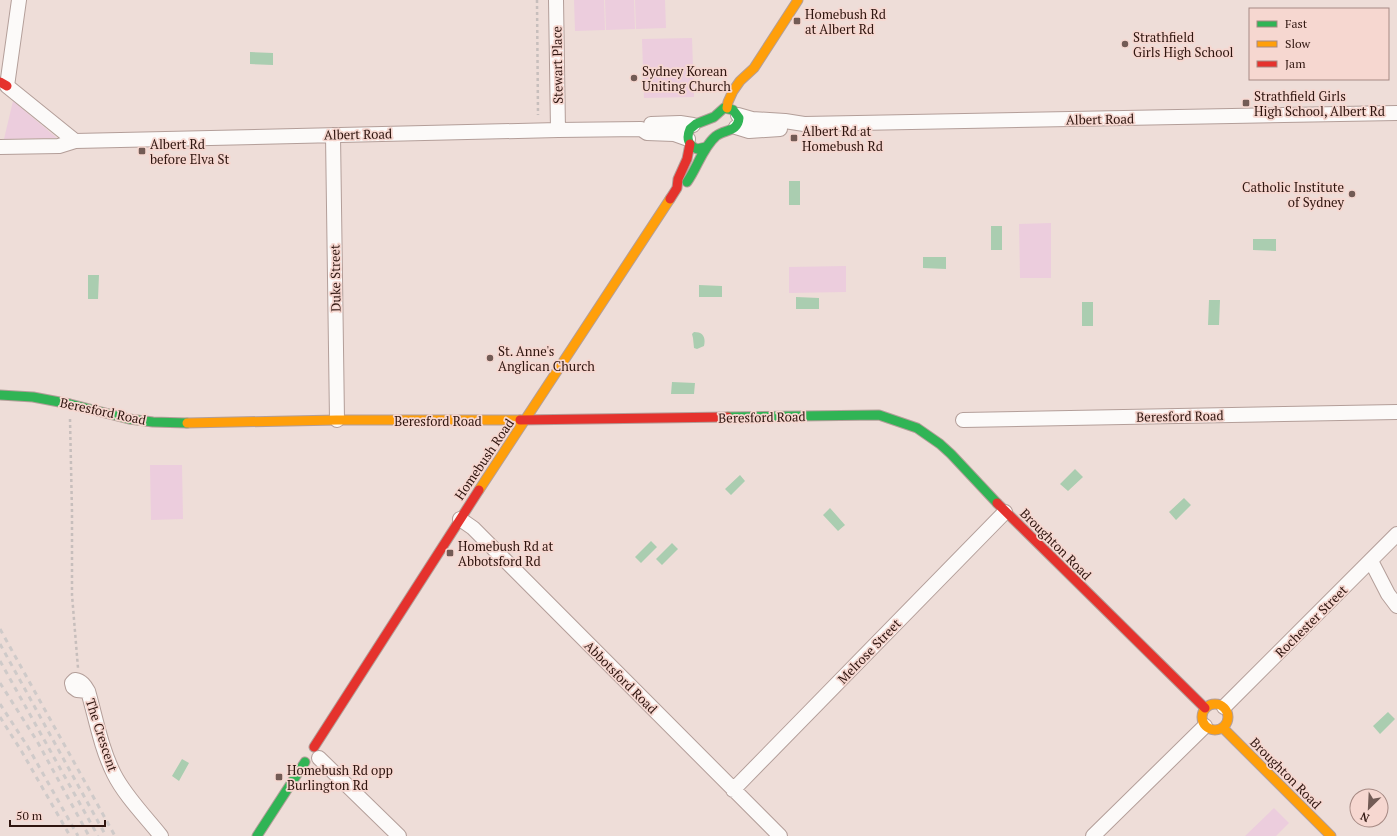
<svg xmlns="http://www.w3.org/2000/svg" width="1397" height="836" viewBox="0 0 1397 836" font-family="'PT Serif',serif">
<rect width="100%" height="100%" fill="#eeddd8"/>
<path fill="#eccddd" d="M 574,0 L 604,0 L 605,30 L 575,31 Z
M 605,0 L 634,0 L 635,29 L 606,30 Z
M 635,0 L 665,0 L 666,28 L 636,29 Z
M 692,38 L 694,97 L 644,98 L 642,39 Z
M 13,101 L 57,138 L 4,139 Z
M 1051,223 L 1051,278 L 1020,278 L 1019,224 Z
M 846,266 L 846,292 L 789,293 L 789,267 Z
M 150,465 L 182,465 L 183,519 L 151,520 Z
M 1274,808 L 1289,823 L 1276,836 L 1245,836 Z"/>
<path fill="#aacdb0" d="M 250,52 L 273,53 L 273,65 L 250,64 Z
M 789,181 L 800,181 L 800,205 L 789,205 Z
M 991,226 L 1002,226 L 1002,250 L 991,250 Z
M 1253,239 L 1276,239 L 1276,251 L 1253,250 Z
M 923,257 L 946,257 L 946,269 L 923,268 Z
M 88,275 L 99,275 L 98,299 L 88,299 Z
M 699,285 L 722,286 L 722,297 L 699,297 Z
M 796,297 L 819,298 L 819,309 L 796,309 Z
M 1209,300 L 1220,300 L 1219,325 L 1208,325 Z
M 1082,302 L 1093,302 L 1093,326 L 1082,326 Z
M 694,332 C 703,332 706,337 704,346 L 697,349 L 694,348 L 693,338 L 692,334 Z
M 672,382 L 695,383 L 694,394 L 671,394 Z
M 1075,469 L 1083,477 L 1068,491 L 1060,484 Z
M 740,475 L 745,481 L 731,495 L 725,489 Z
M 1184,498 L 1191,505 L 1176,520 L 1169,512 Z
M 830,508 L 845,525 L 838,531 L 823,515 Z
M 651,541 L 657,547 L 641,563 L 635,557 Z
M 672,543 L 678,549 L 662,565 L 656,559 Z
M 1388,712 L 1395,719 L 1380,734 L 1373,726 Z
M 182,759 L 189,763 L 179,781 L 172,776 Z"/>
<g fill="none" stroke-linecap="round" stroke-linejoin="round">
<g stroke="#b39e99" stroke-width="16">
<path id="street" d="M 19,0 L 7,86 L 75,141
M 556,0 L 558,130
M 738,115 L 752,119 L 785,121 L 804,124 L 1397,113
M 651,124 L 680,123 L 693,125
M 736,127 L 749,131 L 780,129
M 333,135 L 337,420
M 0,147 L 59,146 L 75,141 L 558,130 L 641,129 L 647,133 L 674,134 L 688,139
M 963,420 L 1397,412
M 460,519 L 473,528 L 780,836
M 1371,561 L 1388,594 L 1397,606
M 88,691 L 77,690 L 73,687 L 72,683 L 75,680 C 82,681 85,686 88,691 C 96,719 101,748 114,774 C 125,796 146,817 161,836
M 1224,707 L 1397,534
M 319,758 L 399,836
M 733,790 L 1005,512
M 1093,836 L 1205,726"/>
</g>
<g stroke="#b39e99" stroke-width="11">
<path id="fast" d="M 687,182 C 697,168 703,147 716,136 C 725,129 738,132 739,118 L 733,110 L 724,108 L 714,117 L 696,124 L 690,129 C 686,138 688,145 697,149 L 706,147
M 0,395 L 33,397 L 70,404 L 129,419 L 153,422 L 187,423
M 728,417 L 879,415 L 917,428 L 940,444 L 951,454 L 997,503
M 257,836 L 305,762"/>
</g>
<g stroke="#b39e99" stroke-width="11">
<path id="slow" d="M 727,108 L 728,102 L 733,91 L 740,81 L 754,68 L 798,0
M 187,423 L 337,420 L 520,420
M 479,490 L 670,199
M1202 717a13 13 0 1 1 26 0a13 13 0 1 1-26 0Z
M 1223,728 L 1331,836"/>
</g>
<g stroke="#b39e99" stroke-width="11">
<path id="jam" d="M 0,82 L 7,86
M 670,199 L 677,188 L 678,179 L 687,159 L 690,144
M 520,420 L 728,417
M 997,503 L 1205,708
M 314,747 L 479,490"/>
</g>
<path stroke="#c7bebc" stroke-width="2.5" stroke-dasharray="3 3" stroke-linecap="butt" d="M 537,0 L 538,115
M 70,419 L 72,512 L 72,595 L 78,668"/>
<use href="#street" stroke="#fcfaf9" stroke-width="14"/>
<use href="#fast" stroke="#30b455" stroke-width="9"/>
<use href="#slow" stroke="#ff9f0a" stroke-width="9"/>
<use href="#jam" stroke="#e5322d" stroke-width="9"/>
<path stroke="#cfcac9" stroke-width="3" stroke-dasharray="5 5" stroke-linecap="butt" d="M 0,629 L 115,836
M 0,644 L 106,836
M 0,661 L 98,836
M 0,683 L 37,741 L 89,836
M 0,704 L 28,747 L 78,836
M 0,717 L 22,752 L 70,836"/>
</g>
<g fill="#725b55" stroke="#f6d7d0" stroke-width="1.5">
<rect x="793" y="17" width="8" height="8" rx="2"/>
<circle cx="1125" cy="44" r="4"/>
<circle cx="634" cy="78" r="4"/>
<rect x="1242" y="99" width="8" height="8" rx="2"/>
<rect x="790" y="134" width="8" height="8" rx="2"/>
<rect x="138" y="147" width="8" height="8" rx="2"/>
<circle cx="1352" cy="194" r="4"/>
<circle cx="490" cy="358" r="4"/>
<rect x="446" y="549" width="8" height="8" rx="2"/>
<rect x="275" y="773" width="8" height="8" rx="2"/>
</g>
<g text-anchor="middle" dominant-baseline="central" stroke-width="3.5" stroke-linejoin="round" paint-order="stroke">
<g font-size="13" fill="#2f150f" stroke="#f6d7d0" text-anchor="start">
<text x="805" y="14">Homebush Rd<tspan x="805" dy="15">at Albert Rd</tspan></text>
<text x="1133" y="37">Strathfield<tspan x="1133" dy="15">Girls High School</tspan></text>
<text x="642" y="71">Sydney Korean<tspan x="642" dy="15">Uniting Church</tspan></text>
<text x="1254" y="96">Strathfield Girls<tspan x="1254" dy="15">High School, Albert Rd</tspan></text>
<text x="802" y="131">Albert Rd at<tspan x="802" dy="15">Homebush Rd</tspan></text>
<text x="150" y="144">Albert Rd<tspan x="150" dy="15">before Elva St</tspan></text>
<text x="1344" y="187" text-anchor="end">Catholic Institute<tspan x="1344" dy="15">of Sydney</tspan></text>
<text x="498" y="351">St. Anne's<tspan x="498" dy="15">Anglican Church</tspan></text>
<text x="458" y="546">Homebush Rd at<tspan x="458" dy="15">Abbotsford Rd</tspan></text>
<text x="287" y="770">Homebush Rd opp<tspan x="287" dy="15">Burlington Rd</tspan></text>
</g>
<g font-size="13" fill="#2f150f" stroke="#f6d7d0">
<text transform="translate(557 65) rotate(-91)">Stewart Place</text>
<text transform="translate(1100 119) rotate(-1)">Albert Road</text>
<text transform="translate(358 134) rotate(-1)">Albert Road</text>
<text transform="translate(335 278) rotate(-91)">Duke Street</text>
<text transform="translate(103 411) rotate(12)">Beresford Road</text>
<text transform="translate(1180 416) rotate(-1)">Beresford Road</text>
<text transform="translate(762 417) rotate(-1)">Beresford Road</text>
<text x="438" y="421">Beresford Road</text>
<text transform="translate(484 459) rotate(-56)">Homebush Road</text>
<text transform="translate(1056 544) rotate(45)">Broughton Road</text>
<text transform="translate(1311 621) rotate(-45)">Rochester Street</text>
<text transform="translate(869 651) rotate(-46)">Melrose Street</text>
<text transform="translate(621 677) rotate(45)">Abbotsford Road</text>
<text transform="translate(102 735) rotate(72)">The Crescent</text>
<text transform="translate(1286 773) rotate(45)">Broughton Road</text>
</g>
</g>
<rect x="1249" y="8" width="140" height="72" fill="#f6d7d0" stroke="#a68983"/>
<rect x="1257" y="21" width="20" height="6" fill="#30b455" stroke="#a68983"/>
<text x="1285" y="28" font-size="12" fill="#2f150f">Fast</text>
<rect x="1257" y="41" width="20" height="6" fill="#ff9f0a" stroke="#a68983"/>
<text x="1285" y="48" font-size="12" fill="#2f150f">Slow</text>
<rect x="1257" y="61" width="20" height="6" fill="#e5322d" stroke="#a68983"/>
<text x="1285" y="68" font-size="12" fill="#2f150f">Jam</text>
<g transform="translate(1369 808) rotate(204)"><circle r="19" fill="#f6d7d0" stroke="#a68983"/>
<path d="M0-3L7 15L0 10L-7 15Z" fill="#725b55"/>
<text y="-6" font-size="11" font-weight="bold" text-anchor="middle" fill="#2f150f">N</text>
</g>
<path d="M10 820v6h95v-6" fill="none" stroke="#2f150f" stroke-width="2"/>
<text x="16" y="820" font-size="12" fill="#2f150f" stroke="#f6d7d0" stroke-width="3" paint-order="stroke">50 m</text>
</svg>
